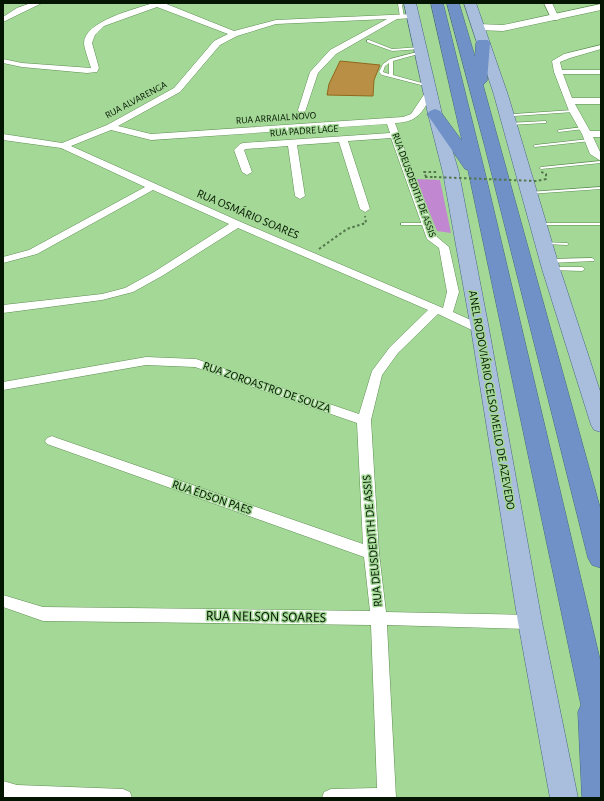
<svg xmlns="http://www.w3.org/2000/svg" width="604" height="801" viewBox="0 0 604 801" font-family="'Alegreya Sans',sans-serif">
<rect width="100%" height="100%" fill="#a4d897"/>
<path fill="#c287d1" d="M 416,179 L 440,180 L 451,233 L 437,231 Z"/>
<path fill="#b98f46" stroke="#90681a" d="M 340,61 L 380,65 L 374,80 L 373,96 L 327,95 L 329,84 Z"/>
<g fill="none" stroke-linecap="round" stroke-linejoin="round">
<g stroke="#5d8e51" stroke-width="1">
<path id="service" d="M 400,3 L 405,3 L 402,5 L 404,17 L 402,18 L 400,17 L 398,4 Z
M 367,40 L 369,40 L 392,49 L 421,47 L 423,48 L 421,49 L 392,51 L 367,42 Z
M 421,51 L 423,52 L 422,53 L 393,61 L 393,75 L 429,85 L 429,87 L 382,75 L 379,72 L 383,64 L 390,59 ZM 389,63 L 389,74 L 383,72 L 385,66 Z
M 573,110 L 574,110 L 574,112 L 514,116 L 512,115 L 514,114 Z
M 545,121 L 546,121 L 546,123 L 509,125 L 507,124 L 509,123 Z
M 583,127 L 585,128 L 584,129 L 559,132 L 557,131 L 559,130 Z
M 589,139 L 591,139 L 591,141 L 535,147 L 533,146 L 535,145 Z
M 601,161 L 601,163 L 541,169 L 539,168 L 541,167 Z
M 601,187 L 601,189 L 529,194 L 527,193 L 529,192 Z
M 401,223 L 428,223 L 430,224 L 428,225 L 401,225 Z
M 537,223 L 601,223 L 601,225 L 539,225 L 537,224 Z
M 543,242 L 567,243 L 569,244 L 567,245 L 545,244 L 543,243 Z
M 592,258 L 595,260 L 594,261 L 550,263 L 547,261 L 550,259 Z
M 552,267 L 582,267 L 585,269 L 582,271 L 550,270 L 549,269 Z"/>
</g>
<g stroke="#5d8e51" stroke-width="1">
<path id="minor" d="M 31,3 L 42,3 L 3,22 L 3,17 L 17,8 Z
M 153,3 L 164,3 L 234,31 L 276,20 L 413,14 L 417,16 L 413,18 L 397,19 L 336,54 L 318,73 L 305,112 L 299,112 L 298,110 L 310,72 L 330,50 L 387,19 L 276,24 L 237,36 L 220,45 L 180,92 L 118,126 L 151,134 L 403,117 L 411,114 L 427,90 L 433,90 L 434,92 C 422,111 420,122 395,123 L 437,237 L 449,247 L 459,292 L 453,312 L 484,326 L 486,329 L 484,332 L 476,332 L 438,314 L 398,353 L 382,375 L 371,420 L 379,553 L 386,612 L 530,615 L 536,617 L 538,622 L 536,627 L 530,629 L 387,625 L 396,798 L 322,798 L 324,792 L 331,789 L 377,788 L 371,625 L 43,621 L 3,607 L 3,595 L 43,607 L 370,611 L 364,557 L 47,444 L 45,441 L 47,438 L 52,436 L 57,438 L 363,544 L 357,423 L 195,367 L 146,365 L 3,390 L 3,382 L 146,357 L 196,359 L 359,414 L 372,371 L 390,347 L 428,310 L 238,228 L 162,276 L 133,292 L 102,300 L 3,313 L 3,305 L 102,294 L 125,288 L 154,272 L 229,224 L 153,190 L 37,254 L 3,263 L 3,257 L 29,250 L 145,187 L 61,148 L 3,140 L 3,134 L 62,143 L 107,125 L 174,88 L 214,41 L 228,34 L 157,7 L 104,26 L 95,35 L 92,43 L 99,68 L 97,72 L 87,73 L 22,67 L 3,63 L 3,59 L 22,63 L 91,68 C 89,61 85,51 84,44 C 83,21 136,9 153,3 ZM 387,124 L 390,133 L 243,143 L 240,144 L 234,150 L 242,172 L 247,175 L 252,172 L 244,150 L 246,149 L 288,146 L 295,196 L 300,199 L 305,196 L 297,145 L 339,142 L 360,209 L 365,212 L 370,209 L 348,141 L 391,138 L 427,239 L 439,248 L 447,292 L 443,308 L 241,222 L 71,146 L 111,130 L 151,140 Z
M 544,3 L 552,3 L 559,18 L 558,20 L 552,20 Z
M 601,45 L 601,49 L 570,58 L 560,62 L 562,70 L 601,70 L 601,74 L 563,74 L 572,98 L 601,98 L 601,104 L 575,104 L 590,131 L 601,131 L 601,137 L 593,137 L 601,154 L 601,161 L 590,154 L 582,134 L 569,111 L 554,72 L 552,61 L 564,54 Z
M 3,781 L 17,785 L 123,789 L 130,792 L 132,798 L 3,798 Z"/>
</g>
<g stroke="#5d8e51" stroke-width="1">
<path id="tertiary" d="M 601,4 L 601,10 L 503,31 L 478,30 L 473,27 L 478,24 L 503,25 Z"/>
</g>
<g stroke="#4a6682" stroke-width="1">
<path id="primary" d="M 404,3 L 416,3 L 442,114 L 459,173 L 489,329 L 542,622 L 578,798 L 550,798 L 518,622 L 471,329 L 443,173 L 428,114 Z
M 464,3 L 476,3 L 508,95 L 560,269 L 601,394 L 601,432 L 594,430 L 591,425 L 542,269 L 494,95 Z"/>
</g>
<g stroke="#4a6682" stroke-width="1">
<path id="motorway" d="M 431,3 L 443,3 L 486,177 L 601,664 L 601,798 L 582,798 L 578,712 L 581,705 L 468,170 L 465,169 L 427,114 L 430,111 L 435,109 L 440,111 L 462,141 Z
M 447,3 L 459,3 L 475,57 L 476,43 L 478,40 L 488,40 L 490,43 L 487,81 L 483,85 L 601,511 L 601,568 L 592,565 L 588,558 L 485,147 Z"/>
</g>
<path stroke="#53764b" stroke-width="2" stroke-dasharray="2.5 2.5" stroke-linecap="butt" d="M 425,177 L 434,177
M 426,177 L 424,172 L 437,172
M 319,249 L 347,229 L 366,223 L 365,216"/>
<use href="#service" fill="#fff" fill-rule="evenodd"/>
<use href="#minor" fill="#fff" fill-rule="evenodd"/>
<use href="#tertiary" fill="#fff" fill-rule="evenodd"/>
<use href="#primary" fill="#a9bddd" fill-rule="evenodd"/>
<use href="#motorway" fill="#6f91c7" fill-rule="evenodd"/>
<path stroke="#53764b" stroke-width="2" stroke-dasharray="2.5 2.5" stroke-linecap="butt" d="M 434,177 L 536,181 L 546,179 L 546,174 L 539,171"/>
</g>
<g text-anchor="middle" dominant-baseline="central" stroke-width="3" stroke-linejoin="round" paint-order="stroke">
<g font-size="10" fill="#041601" stroke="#a4d897">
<text transform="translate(136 100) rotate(-28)">RUA ALVARENGA</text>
<text transform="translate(276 118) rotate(-4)">RUA ARRAIAL NOVO</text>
<text transform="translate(304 131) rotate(-4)">RUA PADRE LAGE</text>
<text transform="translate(414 185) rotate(70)">RUA DEUSDEDITH DE ASSIS</text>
</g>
<g font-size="12" fill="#041601" stroke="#a4d897">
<text transform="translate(248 214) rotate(23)">RUA OSMÁRIO SOARES</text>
<text transform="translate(267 387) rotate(19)">RUA ZOROASTRO DE SOUZA</text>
<text transform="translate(492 400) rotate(80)">ANEL RODOVIÁRIO CELSO MELLO DE AZEVEDO</text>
<text transform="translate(212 497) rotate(19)">RUA ÉDSON PAES</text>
<text transform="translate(372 541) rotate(-95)">RUA DEUSDEDITH DE ASSIS</text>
</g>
<g font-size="14" fill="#041601" stroke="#a4d897">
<text transform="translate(266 617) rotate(1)">RUA NELSON SOARES</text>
</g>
</g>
<rect width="604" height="801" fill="none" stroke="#041601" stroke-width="8"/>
</svg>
